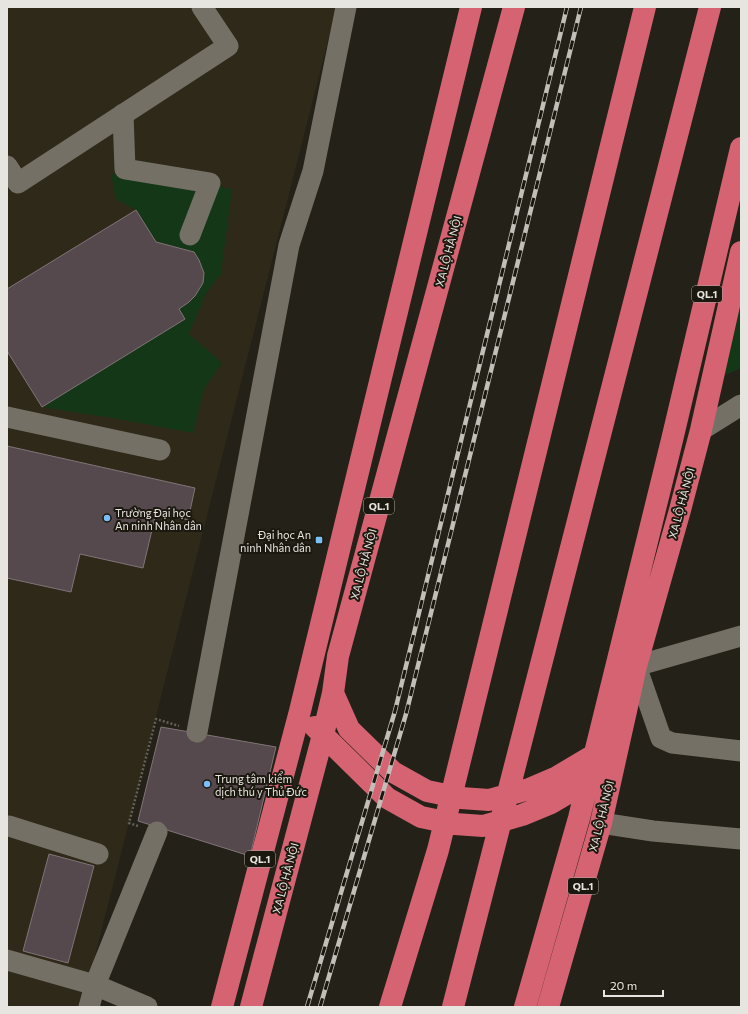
<svg xmlns="http://www.w3.org/2000/svg" width="748" height="1014" viewBox="0 0 748 1014" font-family="Commissioner,sans-serif">
<rect width="100%" height="100%" fill="#242118"/>
<path fill="#2e2919" d="M 7,7 L 335,7 L 331,29 L 82,1007 L 7,1007 Z"/>
<path fill="#143717" d="M 146,161 L 178,174 L 208,176 L 224,188 L 232,189 L 221,274 L 206,293 L 189,334 L 222,363 L 204,389 L 193,433 L 118,419 L 42,407 L 185,319 L 179,309 C 203,293 210,278 194,252 L 156,242 L 136,210 L 116,199 L 111,175 Z
M 741,284 L 741,368 L 723,376 Z"/>
<path fill="#55494d" stroke="#817478" d="M 136,210 L 156,242 L 194,252 L 199,260 L 204,273 L 203,283 L 195,296 L 189,302 L 179,309 L 185,319 L 42,407 L 7,351 L 7,289 Z
M 7,446 L 195,488 L 188,520 L 156,513 L 143,568 L 80,554 L 71,592 L 7,578 Z
M 161,727 L 276,747 L 250,856 L 138,821 Z
M 49,854 L 94,866 L 68,963 L 23,951 Z"/>
<g fill="none" stroke-linecap="round" stroke-linejoin="round">
<path stroke="#636058" stroke-width="2.5" stroke-dasharray="2 2" stroke-linecap="butt" d="M 138,826 L 129,823 L 156,719 L 179,726"/>
<path stroke="#747065" stroke-width="21" d="M 123,114 L 125,169 L 210,183 L 190,235
M 7,166 L 18,183 L 228,46 L 202,7
M 7,417 L 160,450
M 701,430 L 741,405
M 741,636 L 636,666 L 661,738 L 672,743 L 741,751
M 197,732 L 289,245 L 313,171 L 346,7
M 601,823 L 653,831 L 741,839
M 9,826 L 98,854
M 7,960 L 95,985 L 147,1007
M 89,1007 L 95,985 L 157,832"/>
<path stroke="#d56372" stroke-width="22" d="M 333,693 L 349,729 L 393,772 L 427,791 L 461,798 L 489,800 L 529,789 L 557,777 L 594,755
M 315,727 L 387,798 L 421,817 L 455,824 L 483,826 L 522,815 L 551,803 L 595,777
M 222,1007 L 300,711 L 471,7
M 251,1007 L 323,735 L 333,693 L 338,656 L 514,7
M 390,1007 L 438,850 L 645,7
M 453,1007 L 710,7
M 525,1007 L 579,818 L 672,440 L 741,148
M 548,1007 L 601,823 L 636,666 L 680,510 L 701,430 L 741,252"/>
<g stroke="#c2bfb9" stroke-width="4.5">
<path id="rail" d="M 307,1007 L 395,711 L 567,7
M 320,1007 L 406,714 L 581,7"/>
</g>
<use href="#rail" stroke="#1b180f" stroke-width="3" stroke-dasharray="9" stroke-linecap="butt"/>
</g>
<g fill="#7bbef8" stroke="#1b180f" stroke-width="1.5">
<circle cx="107" cy="518" r="4"/>
<rect x="315" y="536" width="8" height="8" rx="2"/>
<circle cx="207" cy="784" r="4"/>
</g>
<g text-anchor="middle" dominant-baseline="central" stroke-width="4" stroke-linejoin="round" paint-order="stroke">
<g fill="#1b180f" stroke="#aaa8a1" stroke-width="1">
<rect x="692" y="286" width="30" height="16" rx="3"/>
<rect x="364" y="498" width="30" height="16" rx="3"/>
<rect x="245" y="851" width="30" height="16" rx="3"/>
<rect x="568" y="878" width="30" height="16" rx="3"/>
</g>
<g font-size="10" font-weight="bold" fill="#e7e5df">
<text x="707" y="294">QL.1</text>
<text x="379" y="506">QL.1</text>
<text x="260" y="859">QL.1</text>
<text x="583" y="886">QL.1</text>
</g>
<g font-size="11" fill="#e7e5df" stroke="#1b180f">
<text transform="translate(448 251) rotate(-75)">XA LỘ HÀ NỘI</text>
<text transform="translate(681 503) rotate(-75)">XA LỘ HÀ NỘI</text>
<text transform="translate(363 564) rotate(-75)">XA LỘ HÀ NỘI</text>
<text transform="translate(601 816) rotate(-76)">XA LỘ HÀ NỘI</text>
<text transform="translate(285 878) rotate(-75)">XA LỘ HÀ NỘI</text>
</g>
<g font-size="11" fill="#e7e5df" stroke="#1b180f" text-anchor="start">
<text x="115" y="512">Trường Đại học<tspan x="115" dy="13">An ninh Nhân dân</tspan></text>
<text x="311" y="534" text-anchor="end">Đại học An<tspan x="311" dy="13">ninh Nhân dân</tspan></text>
<text x="215" y="778">Trung tâm kiểm<tspan x="215" dy="13">dịch thú y Thủ Đức</tspan></text>
</g>
</g>
<rect width="748" height="1014" fill="none" stroke="#e7e5df" stroke-width="16"/>
<path d="M604 990v6h59v-6" fill="none" stroke="#e7e5df" stroke-width="2"/>
<text x="610" y="990" font-size="12" fill="#e7e5df" stroke="#1b180f" stroke-width="3" paint-order="stroke">20 m</text>
</svg>
